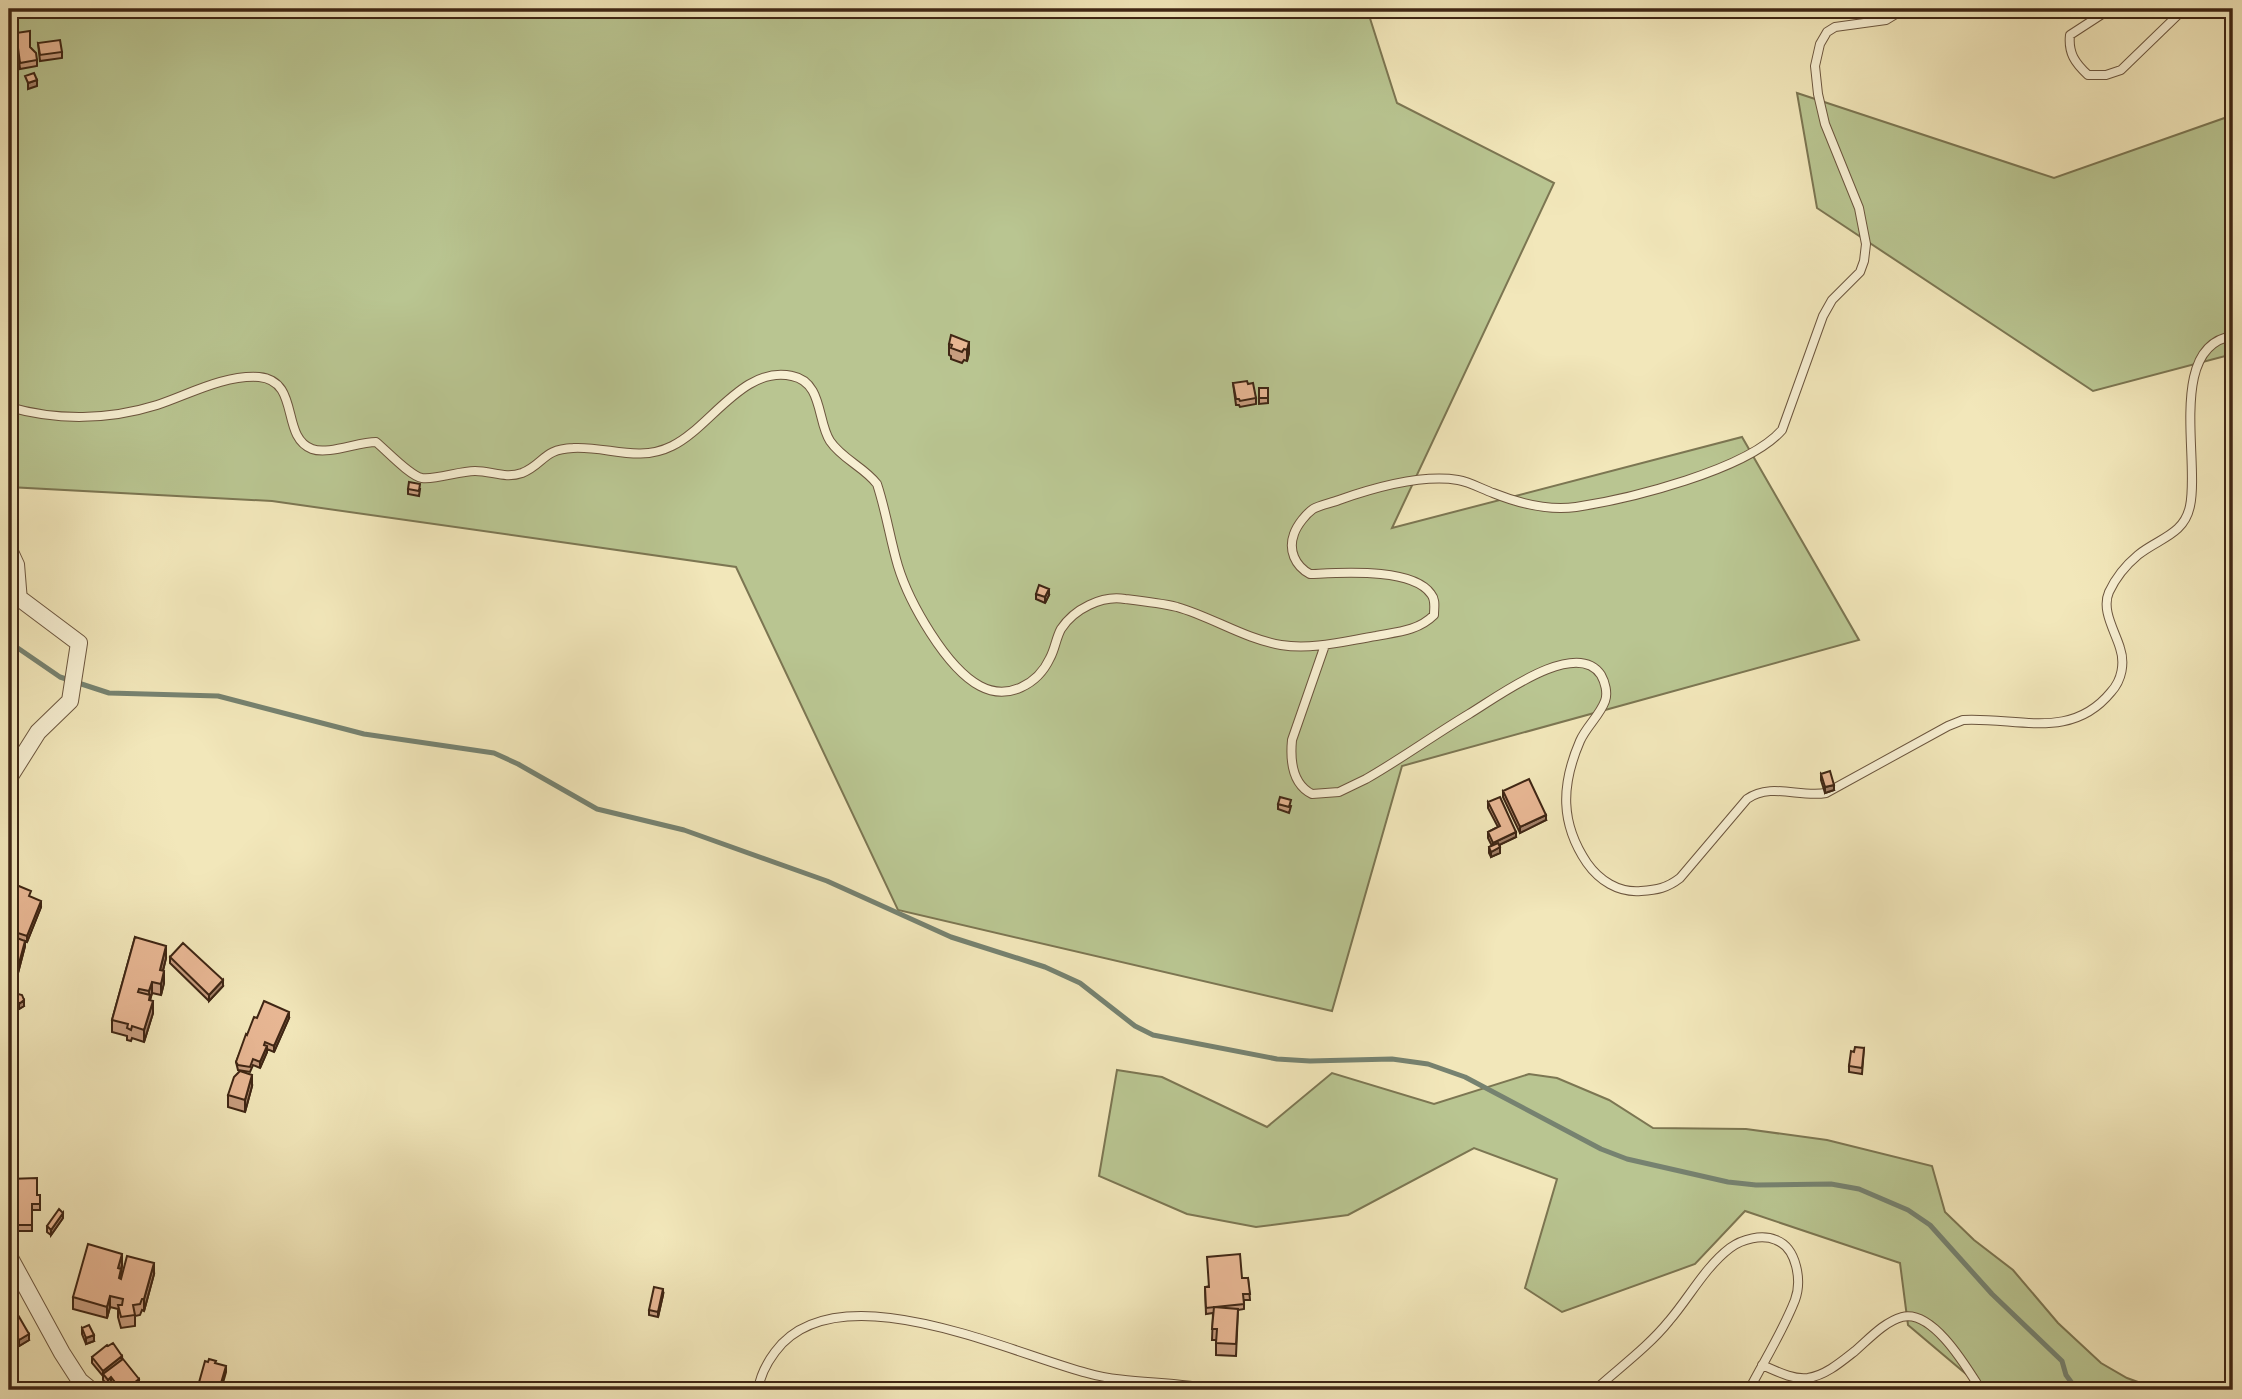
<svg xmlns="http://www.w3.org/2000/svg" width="2242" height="1399" viewBox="0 0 2242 1399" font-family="'Libre Bodoni',serif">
<rect width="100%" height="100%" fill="#f2e7ba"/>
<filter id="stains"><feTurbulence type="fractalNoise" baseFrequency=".00286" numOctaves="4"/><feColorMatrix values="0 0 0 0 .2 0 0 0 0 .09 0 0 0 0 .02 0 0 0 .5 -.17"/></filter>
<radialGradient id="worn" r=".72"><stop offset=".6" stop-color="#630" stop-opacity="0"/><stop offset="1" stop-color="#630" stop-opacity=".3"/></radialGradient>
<path fill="#b9c591" stroke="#7c7652" stroke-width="2" d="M 9,9 L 1367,9 L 1397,103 L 1554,183 L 1392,528 L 1742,437 L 1859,640 L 1402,766 L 1332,1011 L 898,910 L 736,567 L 272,501 L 9,487 Z
M 1797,93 L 2054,178 L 2233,115 L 2233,354 L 2093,391 L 1817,208 Z
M 1117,1070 L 1162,1077 L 1267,1127 L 1332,1073 L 1434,1104 L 1529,1074 L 1557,1078 L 1609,1100 L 1653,1128 L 1746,1129 L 1827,1140 L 1932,1166 L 1945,1212 L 1974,1240 L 2013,1270 L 2058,1323 L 2101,1363 L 2127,1378 L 2160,1390 L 1985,1390 L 1908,1325 L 1900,1263 L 1745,1211 L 1695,1264 L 1562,1312 L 1525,1288 L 1557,1179 L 1474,1148 L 1348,1215 L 1256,1227 L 1187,1214 L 1099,1176 Z"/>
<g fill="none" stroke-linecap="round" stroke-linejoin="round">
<path stroke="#768270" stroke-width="5" d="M 9,642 L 60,677 L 109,693 L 218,696 L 364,734 L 494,753 L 518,764 L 597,809 L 684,830 L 827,881 L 951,937 L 1045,967 L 1080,983 L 1135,1026 L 1153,1035 L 1277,1059 L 1310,1061 L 1392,1059 L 1428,1064 L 1465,1077 L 1601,1149 L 1627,1159 L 1728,1182 L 1756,1185 L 1831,1184 L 1859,1189 L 1908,1210 L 1930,1225 L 1992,1294 L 2062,1361 L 2066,1375 L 2077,1390"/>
<g stroke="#6c563e" stroke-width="10">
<path id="lane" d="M 2110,9 L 2070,35 C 2068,53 2075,63 2088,75 L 2106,75 L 2121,70 L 2184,9
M 9,407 C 57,421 109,420 157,405 C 190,394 223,375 259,377 C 301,381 280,437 312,449 C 328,455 358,442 376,442 C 387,451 410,476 422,478 C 436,480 459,471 475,471 C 492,471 505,479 522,473 C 544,464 543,449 573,448 C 608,446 638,463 672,446 C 710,428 743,365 792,376 C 823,382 817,421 830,441 C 842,459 864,467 877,484 C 886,511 890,539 898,566 C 909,602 946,668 980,686 C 1008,701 1038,684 1050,658 C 1055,649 1056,638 1061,629 C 1074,609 1102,595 1125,599 C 1142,601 1160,603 1177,607 C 1212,617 1245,639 1281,645 C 1313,650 1345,641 1376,636 C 1397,632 1418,631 1434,615 C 1434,607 1436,600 1431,594 C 1412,567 1339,573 1310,574 C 1295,566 1288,550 1294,534 C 1297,525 1306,514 1313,509 C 1320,505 1331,503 1339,500 C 1373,488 1421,474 1458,480 C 1470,482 1482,489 1493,493 C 1518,503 1548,511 1576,507 C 1629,499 1747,470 1782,430 L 1823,316 L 1832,300 L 1860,272 L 1864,261 L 1866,244 L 1859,208 L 1825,124 L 1818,94 L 1815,66 L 1820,44 L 1827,32 L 1835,27 L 1886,20 L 1904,9
M 9,540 L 20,564 L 23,601
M 1325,645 L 1292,740 C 1290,761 1292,784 1312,794 L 1339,792 L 1366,779 C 1401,759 1434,735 1469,714 C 1496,698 1576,637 1601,675 C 1605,682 1608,693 1605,701 C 1600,715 1586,727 1580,741 C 1561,785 1560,823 1587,863 C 1599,880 1618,893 1641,891 C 1657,890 1667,888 1680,878 L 1747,799 C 1771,782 1800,798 1826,793 L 1948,726 L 1963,720 C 2018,717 2071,741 2111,692 C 2122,680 2125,663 2120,648 C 2115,631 2101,610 2109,592 C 2116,577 2126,565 2138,555 C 2159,538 2184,535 2190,506 C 2200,461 2167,345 2233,336
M 1762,1365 C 1776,1371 1793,1380 1808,1378 C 1826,1375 1841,1362 1855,1351 C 1869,1339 1884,1322 1902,1317 C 1933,1309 1967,1368 1981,1390
M 758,1390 C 760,1376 766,1364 775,1352 C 836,1269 1010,1353 1087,1373 C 1129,1385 1173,1380 1214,1390
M 1595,1390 C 1619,1368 1648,1347 1669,1321 C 1689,1298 1705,1267 1730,1248 C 1742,1239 1762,1234 1776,1240 C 1797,1248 1802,1281 1795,1300 C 1783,1331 1764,1361 1749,1390"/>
</g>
<g stroke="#6c563e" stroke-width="18">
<path id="street" d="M 9,597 L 23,601 L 79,643 L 70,701 L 38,732 L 9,778
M 9,1256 L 62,1353 L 80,1381 L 91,1390"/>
</g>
<use href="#lane" stroke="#f7efd2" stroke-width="8"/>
<use href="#street" stroke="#f7efd2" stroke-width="16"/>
</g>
<path fill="#c89d7f" stroke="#3f2614" stroke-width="2" d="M 16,33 L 30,47 L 37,60 L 37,66 L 20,69 Z
M 38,43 L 62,52 L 62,58 L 40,61 Z
M 969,342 L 969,353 L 967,361 L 964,360 L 962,363 L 951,359 L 951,356 L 949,355 L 949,344 Z
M 1233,383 L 1248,384 L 1256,398 L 1256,404 L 1240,407 L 1239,405 L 1236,405 Z
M 1259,388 L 1268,388 L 1268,403 L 1259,404 Z
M 408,489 L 420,489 L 419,496 L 408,494 Z
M 1036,594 L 1049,595 L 1045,603 L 1036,599 Z
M 1821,774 L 1834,790 L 1825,793 L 1821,780 Z
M 1503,791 L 1546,820 L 1520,833 L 1503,797 Z
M 1488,802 L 1516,837 L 1499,845 L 1500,853 L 1491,857 L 1489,853 L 1489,847 L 1492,846 L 1488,838 L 1488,832 L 1498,827 L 1488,808 Z
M 1278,804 L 1291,806 L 1289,813 L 1278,809 Z
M 9,897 L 31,897 L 41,907 L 27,942 L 25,941 L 25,946 L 18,973 L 15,972 Z
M 135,937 L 166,958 L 163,971 L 164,983 L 161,995 L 152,993 L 150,1000 L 153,1013 L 144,1042 L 132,1038 L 131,1041 L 127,1040 L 127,1036 L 112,1032 L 112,1020 Z
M 170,957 L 223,986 L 209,1001 L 170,963 Z
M 14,992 L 24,1006 L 19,1009 L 14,998 Z
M 257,1018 L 289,1018 L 274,1052 L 267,1049 L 267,1052 L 260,1068 L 253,1065 L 250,1072 L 238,1070 L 236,1062 L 247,1035 Z
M 1864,1048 L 1862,1074 L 1849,1072 L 1849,1066 L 1854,1052 Z
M 252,1086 L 245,1112 L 228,1107 L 228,1095 Z
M 9,1179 L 37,1195 L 40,1195 L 40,1210 L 32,1210 L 32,1231 L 9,1231 Z
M 63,1218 L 51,1235 L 47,1232 L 47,1226 Z
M 122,1265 L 121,1279 L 154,1274 L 144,1311 L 142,1310 L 140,1315 L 135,1316 L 135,1326 L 121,1328 L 118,1317 L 118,1309 L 110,1307 L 107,1318 L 73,1309 L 73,1297 Z
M 1248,1278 L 1250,1300 L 1244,1300 L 1244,1309 L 1238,1310 L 1236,1356 L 1216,1355 L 1216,1340 L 1212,1340 L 1213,1313 L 1206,1314 L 1205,1287 Z
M 663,1295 L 658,1317 L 649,1315 L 649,1310 Z
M 9,1321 L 29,1340 L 19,1346 L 9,1329 Z
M 82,1328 L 94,1341 L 86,1344 L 82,1334 Z
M 92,1357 L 122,1359 L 139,1385 L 132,1390 L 116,1390 L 111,1383 L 108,1386 L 103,1380 L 103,1376 L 92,1363 Z"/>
<path fill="#a28068" stroke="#3f2614" stroke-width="2" d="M 17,54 L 17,60 L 9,62 L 9,56 Z
M 37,80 L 37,86 L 28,89 L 28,83 Z
M 969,342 L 969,353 L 967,361 L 967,350 Z
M 1049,589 L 1049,595 L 1045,603 L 1045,597 Z
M 1834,785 L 1834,790 L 1825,793 L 1825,787 Z
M 1546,815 L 1546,820 L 1520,833 L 1520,827 Z
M 1516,832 L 1516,837 L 1493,848 L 1493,843 Z
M 1500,847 L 1500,853 L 1491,857 L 1491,852 Z
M 41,901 L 41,907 L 27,942 L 27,936 Z
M 25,941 L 25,946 L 18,973 L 18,967 Z
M 166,946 L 166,958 L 160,982 L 160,970 Z
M 15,967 L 15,972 L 9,990 L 9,984 Z
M 164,971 L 164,983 L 161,995 L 161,984 Z
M 223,980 L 223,986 L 209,1001 L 209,995 Z
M 152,982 L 152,993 L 150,1000 L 150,1007 L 149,991 Z
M 24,1000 L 24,1006 L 19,1009 L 19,1004 Z
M 153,1001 L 153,1013 L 144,1042 L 144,1030 Z
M 289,1012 L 289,1018 L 274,1052 L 274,1046 Z
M 267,1046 L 267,1052 L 260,1068 L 260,1062 Z
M 252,1075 L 252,1086 L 245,1112 L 245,1100 Z
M 63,1213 L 63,1218 L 51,1235 L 51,1230 Z
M 122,1254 L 122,1265 L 118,1280 L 118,1268 Z
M 154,1263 L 154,1274 L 144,1311 L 144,1299 Z
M 663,1289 L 663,1295 L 658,1317 L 658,1312 Z
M 110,1296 L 110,1307 L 107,1318 L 107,1307 Z
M 29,1334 L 29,1340 L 19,1346 L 19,1340 Z
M 94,1335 L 94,1341 L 86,1344 L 86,1338 Z
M 122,1356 L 122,1362 L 103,1374 L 103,1377 L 103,1371 Z
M 226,1366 L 226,1372 L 221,1390 L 219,1390 Z
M 111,1377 L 111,1383 L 108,1386 L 108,1380 Z
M 139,1379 L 139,1385 L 132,1390 L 125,1390 Z"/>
<path fill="#e8b794" stroke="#3f2614" stroke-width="2" d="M 30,31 L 30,47 L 36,53 L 37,60 L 20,63 L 16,33 Z
M 60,40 L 62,52 L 40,55 L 38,43 Z
M 14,43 L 17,54 L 9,56 L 9,44 Z
M 34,73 L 37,80 L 28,83 L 25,76 Z
M 951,335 L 969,342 L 967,350 L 964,349 L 962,352 L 951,348 L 952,345 L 949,344 Z
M 1247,381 L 1248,384 L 1253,383 L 1256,398 L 1240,401 L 1239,399 L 1236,399 L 1233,383 Z
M 1259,388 L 1268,388 L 1268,398 L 1259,398 Z
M 409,482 L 420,484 L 419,491 L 408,489 Z
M 1039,585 L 1049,589 L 1045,597 L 1036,594 Z
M 1830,771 L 1834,785 L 1825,787 L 1821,774 Z
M 1529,779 L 1546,815 L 1520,827 L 1503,791 Z
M 1280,797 L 1291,800 L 1289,807 L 1278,804 Z
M 1500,797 L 1516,832 L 1493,843 L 1488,832 L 1500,826 L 1488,802 Z
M 1498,843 L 1500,847 L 1491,852 L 1489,847 Z
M 14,884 L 31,891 L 29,896 L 41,901 L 27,936 L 18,933 L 17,938 L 25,941 L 18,967 L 15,967 L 9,984 L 9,897 Z
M 135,937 L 166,946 L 160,970 L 164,971 L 161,984 L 152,982 L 149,991 L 139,989 L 138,992 L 150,995 L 149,1000 L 153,1001 L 144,1030 L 132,1026 L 131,1030 L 127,1028 L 128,1024 L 112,1020 Z
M 183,943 L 223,980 L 209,995 L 170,957 Z
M 17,991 L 18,994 L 22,995 L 24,1000 L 19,1004 L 14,992 Z
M 264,1001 L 289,1012 L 274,1046 L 265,1042 L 264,1045 L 267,1046 L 260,1062 L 253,1059 L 250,1067 L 238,1065 L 236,1062 L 246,1034 L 247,1035 L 254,1017 L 257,1018 Z
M 1855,1047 L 1864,1048 L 1862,1068 L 1849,1066 L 1851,1051 L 1854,1052 Z
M 240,1071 L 252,1075 L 245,1100 L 228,1095 L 234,1077 Z
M 37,1178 L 37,1195 L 40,1195 L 40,1204 L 32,1204 L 32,1225 L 9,1225 L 9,1179 Z
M 59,1209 L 63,1213 L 51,1230 L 47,1226 Z
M 88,1244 L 122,1254 L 118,1268 L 121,1269 L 119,1278 L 121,1279 L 127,1256 L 154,1263 L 144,1299 L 142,1299 L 140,1304 L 133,1305 L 135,1315 L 121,1317 L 118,1305 L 122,1305 L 123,1299 L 110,1296 L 107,1307 L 73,1297 Z
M 1240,1254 L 1242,1278 L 1248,1278 L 1250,1294 L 1243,1294 L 1244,1304 L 1206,1308 L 1205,1287 L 1209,1287 L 1207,1257 Z
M 654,1287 L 663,1289 L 658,1312 L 649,1310 Z
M 1214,1307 L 1238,1309 L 1236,1344 L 1216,1343 L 1217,1329 L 1212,1329 Z
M 18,1315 L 29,1334 L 19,1340 L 9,1324 L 9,1321 Z
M 89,1325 L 94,1335 L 86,1338 L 82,1328 Z
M 113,1343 L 122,1356 L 103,1371 L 92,1357 L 107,1345 L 108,1346 Z
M 123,1359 L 139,1379 L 125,1390 L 121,1390 L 111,1377 L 108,1380 L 103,1374 Z
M 209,1359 L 216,1361 L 215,1363 L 226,1366 L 219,1390 L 208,1389 L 208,1390 L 201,1390 L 202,1387 L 198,1386 L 205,1361 L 208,1362 Z"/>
<rect width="2242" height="1399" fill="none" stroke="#f2e7ba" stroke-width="35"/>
<rect x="10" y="10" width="2221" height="1378" fill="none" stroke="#3f2614" stroke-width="3.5"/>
<rect x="18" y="18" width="2207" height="1364" fill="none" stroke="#3f2614" stroke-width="2"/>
<rect width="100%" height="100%" filter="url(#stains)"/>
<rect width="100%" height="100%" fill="url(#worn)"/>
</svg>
